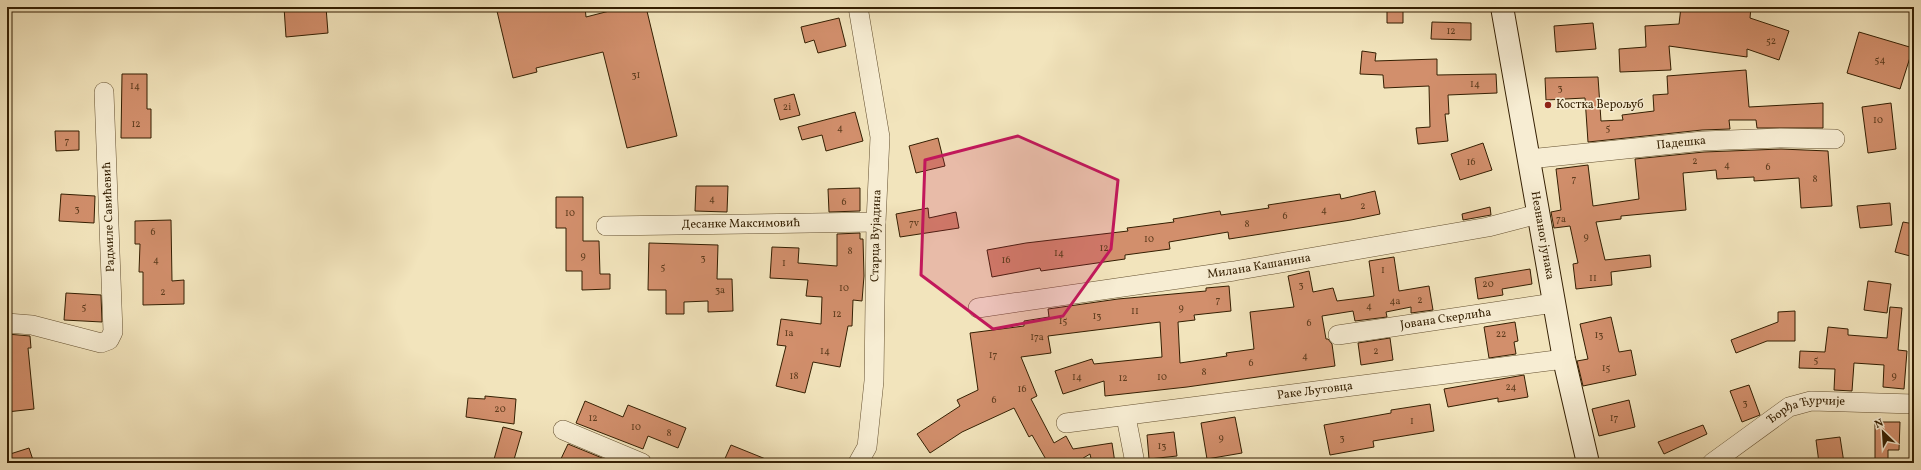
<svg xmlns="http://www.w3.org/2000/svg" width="1921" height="470" viewBox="0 0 1921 470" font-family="Vollkorn,serif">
<rect width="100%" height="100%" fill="#f2e4bc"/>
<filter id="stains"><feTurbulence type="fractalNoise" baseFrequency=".005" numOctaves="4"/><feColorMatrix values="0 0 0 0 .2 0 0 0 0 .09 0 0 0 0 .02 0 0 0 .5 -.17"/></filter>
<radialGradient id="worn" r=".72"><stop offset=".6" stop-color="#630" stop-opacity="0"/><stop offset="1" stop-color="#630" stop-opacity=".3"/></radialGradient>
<path fill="#d28f6c" stroke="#341f02" d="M 284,7 L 326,7 L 328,33 L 286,37 Z
M 496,7 L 585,7 L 586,17 L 625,7 L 646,7 L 677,136 L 627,148 L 603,52 L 536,68 L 537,72 L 513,78 Z
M 1681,7 L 1751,7 L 1750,18 L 1789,31 L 1779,60 L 1747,49 L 1747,57 L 1669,46 L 1671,70 L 1620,72 L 1619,49 L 1646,47 L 1645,26 L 1679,24 Z
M 1387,9 L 1403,9 L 1403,23 L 1387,23 Z
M 839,18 L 846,46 L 818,53 L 814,40 L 805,43 L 801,27 Z
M 1432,22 L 1471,23 L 1471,40 L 1431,39 Z
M 1593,23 L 1596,49 L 1556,52 L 1554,26 Z
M 1859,32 L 1913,48 L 1900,89 L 1847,73 Z
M 1362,51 L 1376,53 L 1375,61 L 1437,59 L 1437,75 L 1496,74 L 1497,93 L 1448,95 L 1449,114 L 1445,114 L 1448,141 L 1418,144 L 1416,128 L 1430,127 L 1429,86 L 1384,88 L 1383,75 L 1360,74 Z
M 1746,70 L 1749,107 L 1823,103 L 1823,128 L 1757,128 L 1756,120 L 1729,120 L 1730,129 L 1702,130 L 1588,142 L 1585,98 L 1546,100 L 1545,78 L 1598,77 L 1601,121 L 1623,120 L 1622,115 L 1654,111 L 1653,95 L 1668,94 L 1667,76 Z
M 122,74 L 147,74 L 147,109 L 151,109 L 151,138 L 121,138 Z
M 794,94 L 800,115 L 780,120 L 774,99 Z
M 1891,103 L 1896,149 L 1868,153 L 1862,107 Z
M 855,112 L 863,141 L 826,151 L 822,135 L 802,140 L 798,127 Z
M 55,131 L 79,131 L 79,150 L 56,151 Z
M 938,138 L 945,166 L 916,173 L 909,146 Z
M 1483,143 L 1492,170 L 1460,180 L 1451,154 Z
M 1781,149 L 1828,151 L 1832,206 L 1801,208 L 1799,178 L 1754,181 L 1754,177 L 1717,179 L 1716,170 L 1683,173 L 1686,210 L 1621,216 L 1621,219 L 1596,222 L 1605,260 L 1650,255 L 1651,267 L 1611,272 L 1612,285 L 1576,289 L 1573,264 L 1578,263 L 1570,226 L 1554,228 L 1551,212 L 1561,210 L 1556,169 L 1588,165 L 1593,206 L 1639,199 L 1635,159 L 1704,152 Z
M 696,186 L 728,186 L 727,212 L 695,211 Z
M 860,188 L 860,211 L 829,212 L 828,189 Z
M 1375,191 L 1380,214 L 1351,220 L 1229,239 L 1228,232 L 1169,242 L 1170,249 L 1125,255 L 1125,259 L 1041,271 L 1040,268 L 992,277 L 987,250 L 1026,243 L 1128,231 L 1127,228 L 1174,222 L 1173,219 L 1220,211 L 1221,215 L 1269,208 L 1268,205 L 1340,194 L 1341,199 Z
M 61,194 L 95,196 L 94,223 L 59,221 Z
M 556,197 L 583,197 L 583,241 L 599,241 L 600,274 L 610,274 L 610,289 L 582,290 L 582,271 L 566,271 L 566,228 L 556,228 Z
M 1890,203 L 1892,225 L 1860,228 L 1857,206 Z
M 1490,207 L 1491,215 L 1463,220 L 1462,214 Z
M 928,208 L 929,218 L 956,212 L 959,228 L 900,237 L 896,214 Z
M 171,220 L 172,281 L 184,280 L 184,304 L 143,305 L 143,272 L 139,272 L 140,244 L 135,244 L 135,221 Z
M 1903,222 L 1914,224 L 1914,257 L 1895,252 Z
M 860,233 L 860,239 L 863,239 L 864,276 L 862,301 L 853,300 L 852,326 L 848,326 L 840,367 L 813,362 L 805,393 L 776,386 L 786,346 L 777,345 L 781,319 L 821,324 L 822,297 L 806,296 L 808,280 L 770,278 L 772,247 L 799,248 L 798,263 L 837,266 L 837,234 Z
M 649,243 L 718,245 L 717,279 L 732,279 L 733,311 L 708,312 L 708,301 L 684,302 L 684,314 L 666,314 L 666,290 L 648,290 Z
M 1394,257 L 1399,291 L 1429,286 L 1433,310 L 1411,313 L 1411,307 L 1386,312 L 1387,317 L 1355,321 L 1353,311 L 1322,316 L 1326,339 L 1328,339 L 1332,344 L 1335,366 L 1187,387 L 1105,396 L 1104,381 L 1063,394 L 1055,371 L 1092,359 L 1094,364 L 1162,357 L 1160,322 L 1048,336 L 1051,353 L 1021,357 L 1037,396 L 1031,399 L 1054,443 L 1066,436 L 1073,449 L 1112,443 L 1115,463 L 1092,463 L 1090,454 L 1075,463 L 1048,463 L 1032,435 L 1029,437 L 1014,408 L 962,432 L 930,453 L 917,434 L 960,406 L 957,400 L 978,390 L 970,333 L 1024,326 L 1024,321 L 1049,317 L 1048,309 L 1118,299 L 1206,291 L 1206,288 L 1229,286 L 1231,311 L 1194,315 L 1195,320 L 1178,322 L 1180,363 L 1227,356 L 1226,353 L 1254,349 L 1250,312 L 1294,307 L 1288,276 L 1309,271 L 1313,292 L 1333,288 L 1337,301 L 1368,297 L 1374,296 L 1369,261 Z
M 1530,269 L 1532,284 L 1502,289 L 1503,295 L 1478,299 L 1475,278 Z
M 1868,281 L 1891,284 L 1887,313 L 1864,310 Z
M 66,293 L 101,295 L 102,322 L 64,320 Z
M 1890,307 L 1902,308 L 1898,350 L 1907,351 L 1904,389 L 1883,387 L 1884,365 L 1854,363 L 1852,391 L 1834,390 L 1835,369 L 1799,368 L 1800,351 L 1825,352 L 1828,327 L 1848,329 L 1848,335 L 1887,338 Z
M 1795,311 L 1795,341 L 1767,341 L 1736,353 L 1731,340 L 1778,322 L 1778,312 Z
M 1611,317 L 1619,352 L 1631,350 L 1636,375 L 1583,386 L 1577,361 L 1588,359 L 1580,324 Z
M 1515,322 L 1518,341 L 1514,342 L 1516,354 L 1489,358 L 1484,327 Z
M 7,334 L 30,336 L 31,348 L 28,348 L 34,409 L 7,412 Z
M 1390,338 L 1393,360 L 1361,365 L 1358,343 Z
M 1524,375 L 1528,397 L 1498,402 L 1498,398 L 1448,407 L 1444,389 Z
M 1749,385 L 1760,415 L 1742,422 L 1730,391 Z
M 485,396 L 516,399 L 514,424 L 466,417 L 468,398 L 485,399 Z
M 1629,400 L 1635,427 L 1599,436 L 1592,409 Z
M 585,401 L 623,417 L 628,405 L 686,428 L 678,448 L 648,436 L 643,449 L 576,423 Z
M 1430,404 L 1434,431 L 1373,441 L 1374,447 L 1330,455 L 1324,425 L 1391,413 L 1391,410 Z
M 1235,417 L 1242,453 L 1207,459 L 1201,423 Z
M 1875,422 L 1900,422 L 1899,450 L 1888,450 L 1888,463 L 1875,463 Z
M 1703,425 L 1707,434 L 1664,454 L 1658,442 Z
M 503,427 L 522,432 L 513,463 L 493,463 Z
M 1174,432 L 1177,456 L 1149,459 L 1147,435 Z
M 1840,437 L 1844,463 L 1819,463 L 1816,440 Z
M 568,444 L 607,460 L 613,463 L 559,463 Z
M 731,445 L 773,462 L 773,463 L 723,463 Z
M 29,448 L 34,463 L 7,463 L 7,455 Z"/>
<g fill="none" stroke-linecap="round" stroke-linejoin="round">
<g stroke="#645030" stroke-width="20">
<g id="street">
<path id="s1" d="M 1529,159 L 1703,141 L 1781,138 L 1835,139"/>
<path id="s2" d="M 606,226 L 876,222"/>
<path id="s3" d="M 978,308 L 1234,271 L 1488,227 L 1538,214"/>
<path d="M 7,323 L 32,325 L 101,343 L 109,340 L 113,332 L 104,92"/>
<path id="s4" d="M 1338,335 L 1554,303"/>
<path d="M 1126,417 L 1135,463"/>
<path id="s5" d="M 1066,423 L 1564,359"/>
<path d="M 563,430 L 642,463"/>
<path id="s6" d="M 858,463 L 867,447 L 874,381 L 876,222 L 880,137 L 858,7"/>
<path id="s7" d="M 1712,463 L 1789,407 L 1811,401 L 1914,404"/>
</g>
</g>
<g stroke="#341f02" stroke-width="24">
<g id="secondary">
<path id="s8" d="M 1502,7 L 1564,359 L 1588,463"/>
</g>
</g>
<use href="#street" stroke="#f7edd3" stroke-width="19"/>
<use href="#secondary" stroke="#f7edd3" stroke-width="22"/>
</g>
<path fill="#c2185b" fill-opacity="0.2" stroke="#c2185b" stroke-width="3" stroke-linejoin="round" d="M 1018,136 L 1118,180 L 1111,249 L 1063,316 L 993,329 L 921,275 L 925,160 Z"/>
<circle fill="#8f2418" stroke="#f7edd3" stroke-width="1.5" cx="1548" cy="105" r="4"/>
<g text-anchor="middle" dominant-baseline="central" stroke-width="3" stroke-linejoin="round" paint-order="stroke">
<g font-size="10" fill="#5c3b1c">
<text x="1451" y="31">12</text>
<text x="1771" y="41">52</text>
<text x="1880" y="60">54</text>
<text x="636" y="75">31</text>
<text x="1475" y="84">14</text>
<text x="135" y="86">14</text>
<text x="1560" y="88">3</text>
<text x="787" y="107">2i</text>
<text x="1878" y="120">10</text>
<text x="136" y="124">12</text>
<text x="840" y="128">4</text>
<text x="1608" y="128">5</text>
<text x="67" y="141">7</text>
<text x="1695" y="161">2</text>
<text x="1471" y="162">16</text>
<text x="1727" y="165">4</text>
<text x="1768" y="167">6</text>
<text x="1574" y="179">7</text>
<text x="1815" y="179">8</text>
<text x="712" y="199">4</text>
<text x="844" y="202">6</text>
<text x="1363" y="206">2</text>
<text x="77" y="209">3</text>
<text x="1324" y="210">4</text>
<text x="570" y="213">10</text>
<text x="1285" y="216">6</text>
<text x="1561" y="219">7a</text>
<text x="914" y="223">7v</text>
<text x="1247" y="224">8</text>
<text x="153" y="232">6</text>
<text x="1586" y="237">9</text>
<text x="1149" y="239">10</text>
<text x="1104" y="248">12</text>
<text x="850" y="251">8</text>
<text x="1059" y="253">14</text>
<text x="583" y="256">9</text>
<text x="703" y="258">3</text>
<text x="156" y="260">4</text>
<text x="1006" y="260">16</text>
<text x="784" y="263">1</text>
<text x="663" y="267">5</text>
<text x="1383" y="270">1</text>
<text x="1593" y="278">11</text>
<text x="1488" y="284">20</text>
<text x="1301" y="285">3</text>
<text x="844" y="288">10</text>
<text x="720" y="290">3a</text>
<text x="163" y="292">2</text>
<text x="1218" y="300">7</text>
<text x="1420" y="300">2</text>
<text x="1395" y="301">4a</text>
<text x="1369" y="306">4</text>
<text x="84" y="307">5</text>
<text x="1181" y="308">9</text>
<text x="1135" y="311">11</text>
<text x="837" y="314">12</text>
<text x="1097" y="316">13</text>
<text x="1063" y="321">15</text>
<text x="1309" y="323">6</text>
<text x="789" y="333">1a</text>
<text x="1501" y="334">22</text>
<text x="1599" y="335">13</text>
<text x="1037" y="337">17a</text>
<text x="825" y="351">14</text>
<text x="1376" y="351">2</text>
<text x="993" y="355">17</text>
<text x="1305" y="356">4</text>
<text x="1816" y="360">5</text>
<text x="1251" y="363">6</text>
<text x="1606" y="368">15</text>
<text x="1204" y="372">8</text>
<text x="794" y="376">18</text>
<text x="1894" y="376">9</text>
<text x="1077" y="377">14</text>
<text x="1162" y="377">10</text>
<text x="1123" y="378">12</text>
<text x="1511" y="387">24</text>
<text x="1022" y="389">16</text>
<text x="994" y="400">6</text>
<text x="1745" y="403">3</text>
<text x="500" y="409">20</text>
<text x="593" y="418">12</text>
<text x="1614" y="418">17</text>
<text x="1412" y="421">1</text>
<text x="636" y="427">10</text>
<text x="669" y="433">8</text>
<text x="1221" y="438">9</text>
<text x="1342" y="438">3</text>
<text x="1162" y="446">13</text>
</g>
<g font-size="12" fill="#341f02" stroke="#f7edd3" text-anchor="start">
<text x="1556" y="105">Костка Верољуб</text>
</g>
<g font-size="12" fill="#341f02" stroke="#f7edd3">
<text stroke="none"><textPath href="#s1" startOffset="153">Падешка</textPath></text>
<text transform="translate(109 217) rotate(-92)">Радмиле Савићевић</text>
<text stroke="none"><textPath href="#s2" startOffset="135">Десанке Максимовић</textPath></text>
<text stroke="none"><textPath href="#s6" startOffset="230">Старца Вујадина</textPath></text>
<text stroke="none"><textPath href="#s8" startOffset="232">Незнаног јунака</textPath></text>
<text stroke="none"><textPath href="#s3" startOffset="284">Милана Кашанина</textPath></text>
<text stroke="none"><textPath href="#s4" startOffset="109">Јована Скерлића</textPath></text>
<text stroke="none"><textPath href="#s5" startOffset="251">Раке Љутовца</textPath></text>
<text stroke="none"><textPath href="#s7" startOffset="111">Ђорђа Ћурчије</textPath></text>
</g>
</g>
<rect width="1921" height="470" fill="none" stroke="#f2e4bc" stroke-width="24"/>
<rect x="8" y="8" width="1905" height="454" fill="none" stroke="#341f02" stroke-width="2"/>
<rect x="12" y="12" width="1897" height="446" fill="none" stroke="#341f02"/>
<g transform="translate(1883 432) rotate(335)" stroke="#f7edd3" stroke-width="3" paint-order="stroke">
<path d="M0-3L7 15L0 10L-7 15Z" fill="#341f02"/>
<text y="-6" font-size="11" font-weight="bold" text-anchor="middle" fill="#341f02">N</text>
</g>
<rect width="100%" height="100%" filter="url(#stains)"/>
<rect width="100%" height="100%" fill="url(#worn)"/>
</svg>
